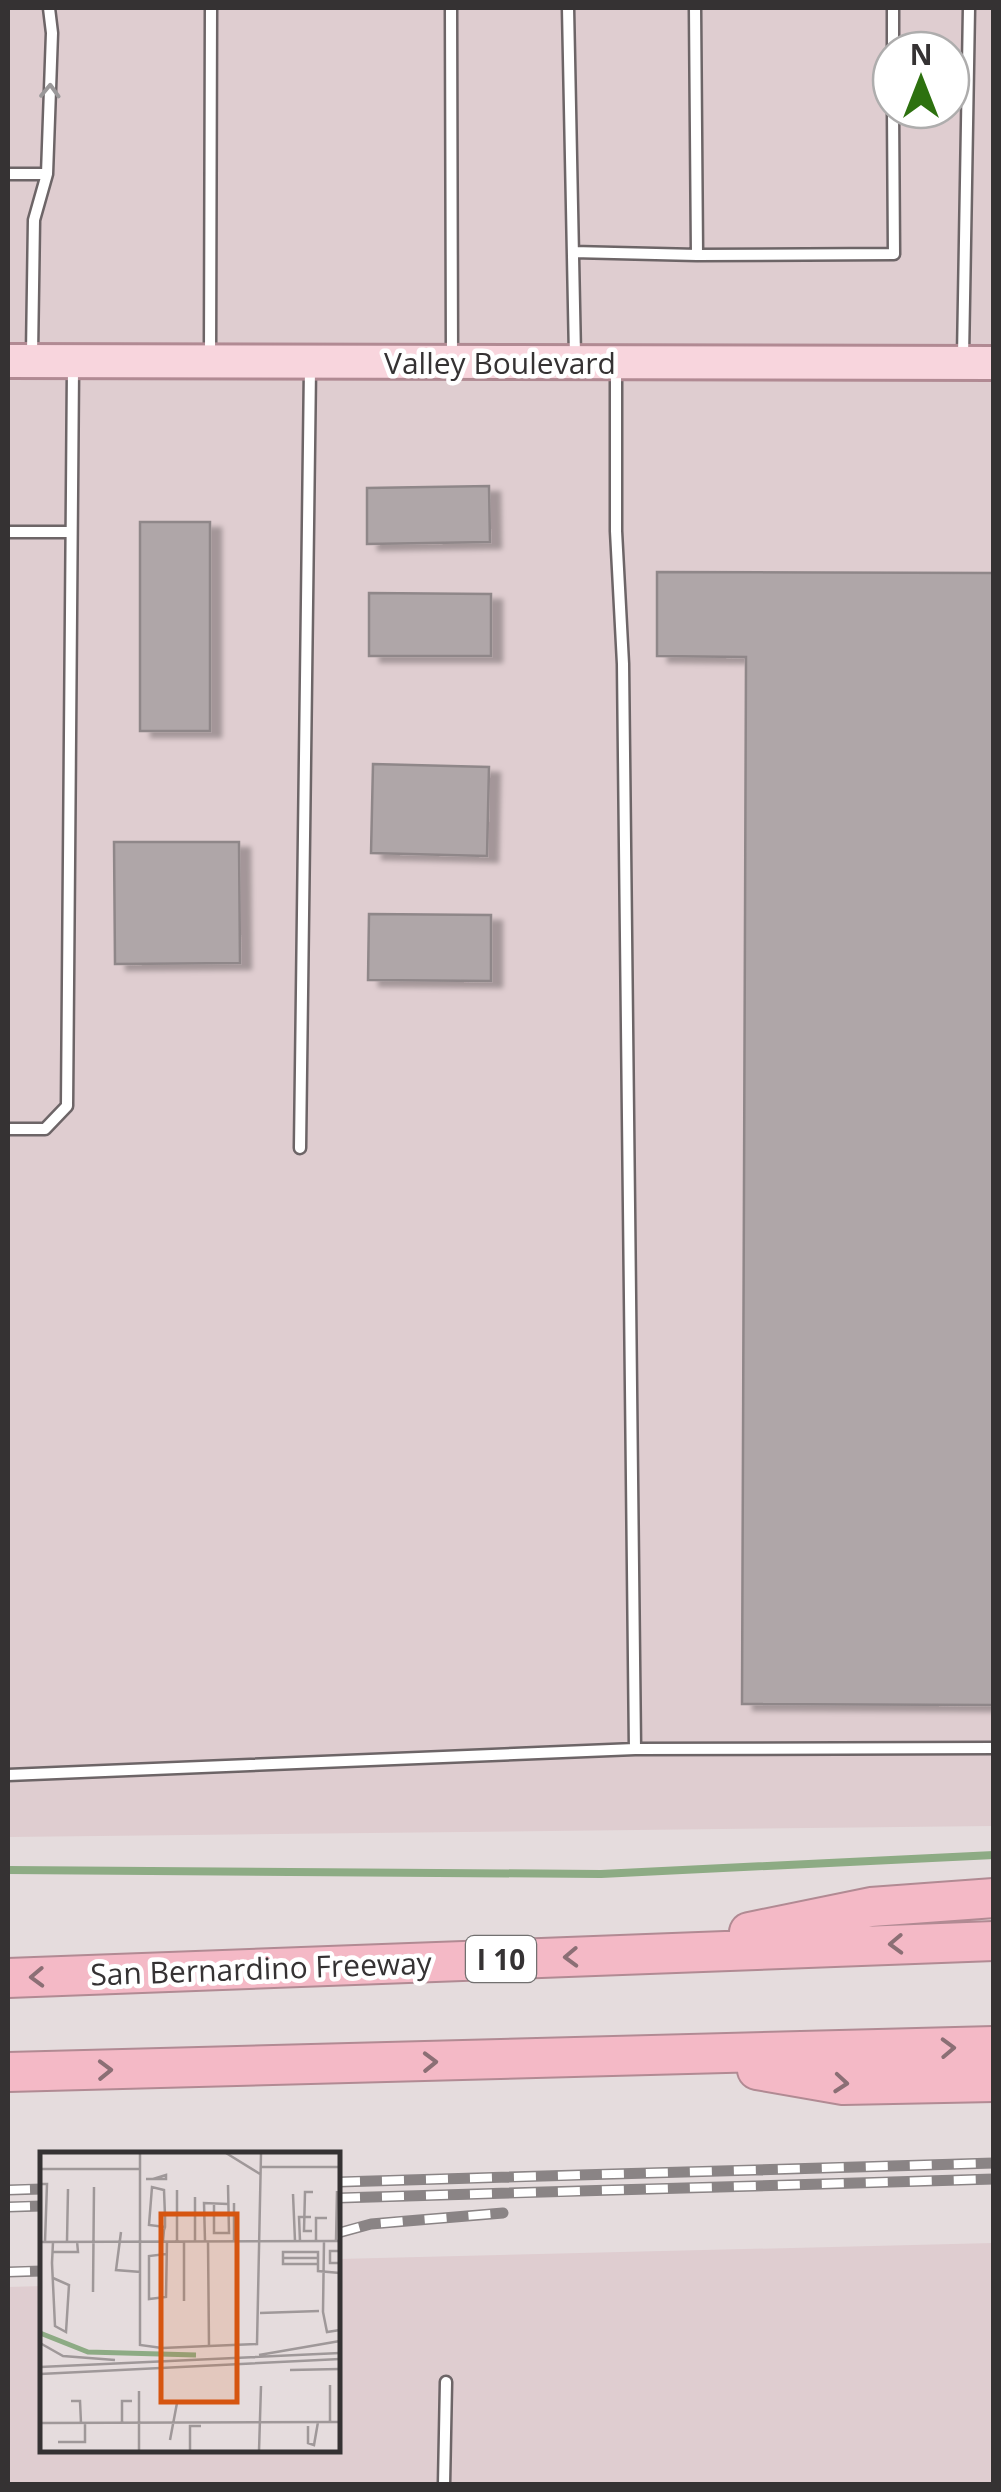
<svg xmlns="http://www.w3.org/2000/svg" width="1001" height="2492" viewBox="0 0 1001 2492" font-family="'Open Sans',sans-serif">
<defs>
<filter id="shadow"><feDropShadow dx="11" dy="6" stdDeviation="2.5" flood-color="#0004"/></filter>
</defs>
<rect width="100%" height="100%" fill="#e5dcdd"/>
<path fill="#dfcdd0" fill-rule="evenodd" d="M 8,8 L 993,8 L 993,1826 L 8,1837 ZM 891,50 L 951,50 L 951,110 L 891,110 Z
M 993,2243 L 993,2484 L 8,2484 L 8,2287 L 42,2286 L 42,2450 L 338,2450 L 338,2259 Z"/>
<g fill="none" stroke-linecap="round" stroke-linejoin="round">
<path stroke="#8dab84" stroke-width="8" d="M 8,1870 L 601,1874 L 994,1855"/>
</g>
<path fill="#afa6a8" stroke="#8f8789" stroke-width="2.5" filter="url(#shadow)" d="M 489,486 L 490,542 L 367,544 L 367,488 Z
M 140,522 L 210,522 L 210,731 L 140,731 Z
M 657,572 L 994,573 L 994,1705 L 742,1704 L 746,657 L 657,656 Z
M 369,593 L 491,594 L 491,656 L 369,656 Z
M 373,764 L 489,767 L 487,856 L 371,853 Z
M 114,842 L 239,842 L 240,963 L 115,964 Z
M 369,914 L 491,915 L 491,981 L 368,980 Z"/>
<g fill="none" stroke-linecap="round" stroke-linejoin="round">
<g stroke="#6d6567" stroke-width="15">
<path id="lane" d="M 451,8 L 452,356
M 568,8 L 575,356
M 695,8 L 697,255 L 894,254 L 893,110
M 893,8 L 893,50
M 8,174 L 47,174
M 573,252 L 697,255
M 32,354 L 34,220 L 47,174 L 52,33 L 49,8
M 210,356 L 211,8
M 963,357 L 969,8
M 616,366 L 616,531 L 623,664 L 635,1749
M 8,532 L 71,532
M 8,1129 L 45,1129 L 67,1106 L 73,368
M 300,1148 L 310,368
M 8,1775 L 635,1749 L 994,1748
M 444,2484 L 446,2382"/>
</g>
<g stroke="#b18a93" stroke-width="38">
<path id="primary" d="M 8,361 L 994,363"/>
</g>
<g stroke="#b18a93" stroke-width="42">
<path id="highway" d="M 749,1932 L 871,1907 L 994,1898
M 8,1978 L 994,1941
M 757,2070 L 843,2085 L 994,2082
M 8,2072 L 994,2046"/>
</g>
<use href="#lane" stroke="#fff" stroke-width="10"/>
<use href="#primary" stroke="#f8d5dd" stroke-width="32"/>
<use href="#highway" stroke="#f4b9c6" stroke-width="38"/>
<g stroke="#8a8485" stroke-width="11">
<path id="rail" d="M 338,2182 L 994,2163
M 8,2190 L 42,2189
M 338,2198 L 994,2179
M 8,2207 L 42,2206
M 338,2233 L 371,2224 L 503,2213
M 8,2272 L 42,2271"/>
</g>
<use href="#rail" stroke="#fff" stroke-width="8" stroke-dasharray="22" stroke-linecap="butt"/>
</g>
<defs><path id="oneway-chevron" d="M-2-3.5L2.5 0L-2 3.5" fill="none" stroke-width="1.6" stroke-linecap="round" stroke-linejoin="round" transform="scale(2.5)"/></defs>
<use stroke="#9a9899" href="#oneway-chevron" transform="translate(50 91) rotate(-88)"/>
<g stroke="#8b6f75">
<use href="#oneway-chevron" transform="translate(896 1944) rotate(178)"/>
<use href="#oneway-chevron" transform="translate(571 1957) rotate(178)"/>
<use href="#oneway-chevron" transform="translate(37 1977) rotate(178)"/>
<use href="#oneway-chevron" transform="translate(948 2048) rotate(-2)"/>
<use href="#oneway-chevron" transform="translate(430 2062) rotate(-1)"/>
<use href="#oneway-chevron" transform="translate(105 2070) rotate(-1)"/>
<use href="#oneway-chevron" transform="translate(841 2083) rotate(5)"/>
</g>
<g text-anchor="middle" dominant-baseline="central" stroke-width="9" stroke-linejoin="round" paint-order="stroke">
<rect fill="#fff" stroke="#727070" stroke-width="2.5" x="466" y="1936" width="70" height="46" rx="8"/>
<g font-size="28" font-weight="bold" fill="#353233">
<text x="501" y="1959">I 10</text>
</g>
<g font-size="30" fill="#353233" stroke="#fff">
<text x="500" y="362">Valley Boulevard</text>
<text transform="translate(261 1968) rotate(-2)">San Bernardino Freeway</text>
</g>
</g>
<g transform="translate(40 2152)">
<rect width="300" height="300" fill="#e5dcdd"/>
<path fill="none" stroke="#8dab84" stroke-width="5" d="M 0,181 L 48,200 L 156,203"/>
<path fill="none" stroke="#9f9899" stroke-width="2.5" d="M 100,1 L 100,193 L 122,196 L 217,192 L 221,1M 186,1 L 220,22M 220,15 L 300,15M 0,17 L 100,17M 106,27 L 126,27 L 126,23 L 113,27M 0,32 L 7,32 L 5,90M 253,42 L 255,89M 155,45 L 155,89M 174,51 L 174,81 L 189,81 L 188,33M 272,79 L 264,79 L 265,40 L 273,40M 81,80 L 76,118 L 101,120M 27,89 L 28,37M 123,89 L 124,78 L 125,75 L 125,64 L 124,38 L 112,35 L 109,73 L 125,75M 137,89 L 137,38M 165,89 L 164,51 L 188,52M 168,89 L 169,194M 194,89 L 194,51M 260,89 L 259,65 L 271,65M 276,89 L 276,66 L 287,66M 284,89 L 283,160 L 287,180 L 300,178M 296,89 L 297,39M 0,90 L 300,89M 13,90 L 12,111 L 15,174 L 26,180 L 29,133 L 13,126M 300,99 L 290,99 L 290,111 L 300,111M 12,100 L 38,100 L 37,89M 126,102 L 109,104 L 109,147 L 126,145 L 127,89M 243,106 L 278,106M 278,112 L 243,112 L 243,100 L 278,100 L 278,119 L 300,121M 53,140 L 54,35M 144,149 L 144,89M 220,161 L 279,159M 0,191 L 23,204 L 75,208M 219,203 L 300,189M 0,215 L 300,201M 250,218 L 300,217M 0,222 L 300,207M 290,233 L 290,270M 99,239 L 99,299M 31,249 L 40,249 L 41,271M 82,270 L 82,249 L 92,249M 0,271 L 300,270M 268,274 L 268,291 L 274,293 L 278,270M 130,288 L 137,251M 18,290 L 45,290 L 45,271M 150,299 L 150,274 L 161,274M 219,299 L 221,234"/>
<path fill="#d65510" fill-opacity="0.15" stroke="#d65510" stroke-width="5" d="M 121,62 L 197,62 L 197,250 L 121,250 Z"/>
<rect width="300" height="300" fill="none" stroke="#353233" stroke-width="5"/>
</g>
<rect width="1001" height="2492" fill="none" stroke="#353233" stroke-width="20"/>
<g transform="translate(921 80)"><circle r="48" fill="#ffffff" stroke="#aeadad" stroke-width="2.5"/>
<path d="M0-8L18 38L0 25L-18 38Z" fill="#2d710f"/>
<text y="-15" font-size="28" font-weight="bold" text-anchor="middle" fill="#353233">N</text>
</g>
</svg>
